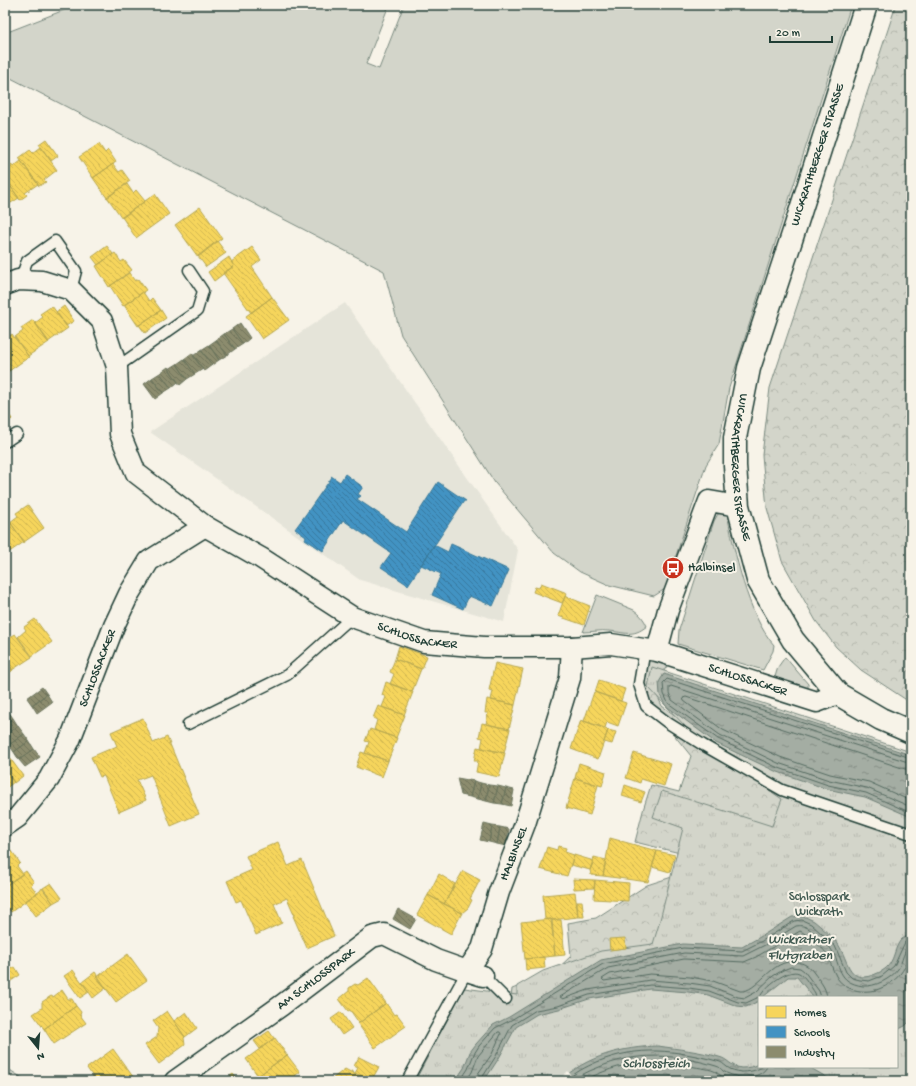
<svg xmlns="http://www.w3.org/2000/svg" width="916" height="1086" viewBox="0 0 916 1086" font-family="'Gochi Hand',sans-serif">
<defs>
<pattern id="forest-crowns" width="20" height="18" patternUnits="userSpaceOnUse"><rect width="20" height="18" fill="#d3d5ca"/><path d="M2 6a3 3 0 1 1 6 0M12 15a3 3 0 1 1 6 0" fill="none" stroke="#b5b8ae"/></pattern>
<pattern id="park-tufts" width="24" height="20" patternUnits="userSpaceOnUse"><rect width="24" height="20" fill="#d3d5ca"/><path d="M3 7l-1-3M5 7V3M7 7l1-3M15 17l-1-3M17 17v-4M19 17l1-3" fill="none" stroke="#b5b8ae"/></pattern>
<pattern id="water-ripples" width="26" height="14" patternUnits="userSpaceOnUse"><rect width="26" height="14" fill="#a4ada3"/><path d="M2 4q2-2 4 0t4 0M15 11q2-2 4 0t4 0" fill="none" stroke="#858e86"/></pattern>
<pattern id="homes-back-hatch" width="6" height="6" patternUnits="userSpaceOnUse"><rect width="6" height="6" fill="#f6d55c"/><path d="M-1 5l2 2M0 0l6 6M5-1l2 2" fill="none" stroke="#d2b851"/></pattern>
<pattern id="schools-back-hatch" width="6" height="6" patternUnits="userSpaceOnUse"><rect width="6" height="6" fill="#4393c3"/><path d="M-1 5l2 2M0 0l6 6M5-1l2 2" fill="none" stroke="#37799f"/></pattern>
<pattern id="industry-back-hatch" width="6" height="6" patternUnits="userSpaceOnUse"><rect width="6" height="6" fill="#8c8c6e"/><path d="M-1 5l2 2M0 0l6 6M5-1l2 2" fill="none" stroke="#72745b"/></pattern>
</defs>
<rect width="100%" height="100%" fill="#f7f3e8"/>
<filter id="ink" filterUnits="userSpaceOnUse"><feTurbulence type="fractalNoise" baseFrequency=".025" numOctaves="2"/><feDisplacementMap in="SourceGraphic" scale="8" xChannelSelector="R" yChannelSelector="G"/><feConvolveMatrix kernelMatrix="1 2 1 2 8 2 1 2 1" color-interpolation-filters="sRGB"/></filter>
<g filter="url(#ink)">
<path fill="#e5e4d9" d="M 345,303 L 518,550 L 504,622 L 360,580 L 150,432 Z"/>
<path fill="#d3d5ca" stroke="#79897f" d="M 77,5 L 389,5 L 366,64 L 379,69 L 404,5 L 851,5 L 729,388 L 719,444 L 706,465 L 665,589 L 654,596 L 609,585 L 580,572 L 554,553 L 495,483 L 401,335 L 384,271 L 5,75 L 5,33 Z
M 722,511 L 727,513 C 734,551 748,616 774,645 L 773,651 L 763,670 L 678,644 L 679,630 L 714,521 L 718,514 Z
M 597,595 L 634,610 C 640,614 644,619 647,626 C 632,638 625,632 609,631 C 600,630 592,632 583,632 Z
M 785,657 L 808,684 L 808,688 L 803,689 L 774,680 L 778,667 Z"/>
<path fill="url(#forest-crowns)" stroke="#79897f" d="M 896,5 L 911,5 L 911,703 L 861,670 L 836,647 L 816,621 L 782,561 L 767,508 L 762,455 L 770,388 Z
M 648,659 L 669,663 L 657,682 L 657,695 L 662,706 L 715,744 L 911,819 L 517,1009 L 511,997 L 512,989 L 552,974 L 571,956 L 568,923 L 596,918 L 647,885 L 675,876 L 680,853 L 635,842 L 644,807 L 651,785 L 679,792 L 691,756 L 650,705 L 642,684 Z"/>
<path fill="url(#park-tufts)" stroke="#79897f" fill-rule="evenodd" d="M 652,667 L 911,752 L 911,1081 L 415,1081 L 464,988 L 517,995 L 517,986 L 543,971 L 601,951 L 653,944 L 659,924 L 683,828 L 653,817 L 662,791 L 772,826 L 782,799 L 703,745 L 648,687 ZM 759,997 L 897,997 L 897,1067 L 759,1067 Z
M 5,1067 L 27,1081 L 5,1081 Z"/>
<path fill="url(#water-ripples)" stroke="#6f8077" d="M 664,674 L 911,755 L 911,817 L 865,797 L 827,789 L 775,771 L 716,743 L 665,705 L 660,695 L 659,682 Z
M 802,916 C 806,917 810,919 814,921 C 818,924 836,940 838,944 C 849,961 848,987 878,973 C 897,965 892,948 902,939 C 905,937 908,936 911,935 L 911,1020 L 905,1026 L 897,1030 L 897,997 L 813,997 L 797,977 L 788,977 L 763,997 L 759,997 L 759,1001 L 746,1007 L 737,1006 L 708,995 L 688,992 L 650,989 L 589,999 L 559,1009 L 537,1014 L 516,1027 L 499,1058 L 484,1081 L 455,1081 L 464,1068 L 470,1052 L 476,1044 L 493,1025 L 509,1017 L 601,960 L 683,944 L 742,947 L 760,937 L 792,917 Z
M 658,1046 C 678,1049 699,1051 719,1057 C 728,1059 730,1066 741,1068 C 747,1068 754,1067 759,1064 L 759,1067 L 809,1067 L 833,1081 L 560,1081 C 586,1056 623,1047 658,1046 Z"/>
<path fill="#f7f3e8" d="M 568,1071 L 575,1081 L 559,1081 L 559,1080 Z"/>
<path fill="url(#homes-back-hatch)" stroke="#b6a750" d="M 46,139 L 58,156 L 51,161 L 39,144 Z
M 99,144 L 105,153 L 108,150 L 116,162 L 93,178 L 79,157 Z
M 41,147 L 57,170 L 44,180 L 46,182 L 39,186 L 19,158 L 30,150 L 33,153 Z
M 21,161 L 38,184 L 25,193 L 27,195 L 20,200 L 5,178 L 5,168 L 11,164 L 13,167 Z
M 113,164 L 119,172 L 122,170 L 130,181 L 107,198 L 93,178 Z
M 5,179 L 19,198 L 6,206 L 7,209 L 5,210 Z
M 127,184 L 133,193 L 136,190 L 145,201 L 122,218 L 107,197 Z
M 155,194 L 169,214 L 136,238 L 122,217 Z
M 200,207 L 222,238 L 198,257 L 175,225 Z
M 217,241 L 226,253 L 206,267 L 198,256 Z
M 107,246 L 113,254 L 98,265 L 92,257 Z
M 252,247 L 261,260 L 252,267 L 272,297 L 251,313 L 223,273 L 234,266 L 231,262 Z
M 115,253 L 121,262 L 124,260 L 132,270 L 109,287 L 96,266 Z
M 229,257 L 234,266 L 214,281 L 208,272 Z
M 129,273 L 135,281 L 138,279 L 146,290 L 123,306 L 110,286 Z
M 143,292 L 149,301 L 152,298 L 161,310 L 138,326 L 124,305 Z
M 272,297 L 289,320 L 262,339 L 246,316 Z
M 52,306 L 68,328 L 48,342 L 35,323 L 43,317 L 40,314 Z
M 64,306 L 74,321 L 66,326 L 56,312 Z
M 161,310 L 166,318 L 145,333 L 139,325 Z
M 33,320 L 49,342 L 28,356 L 15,337 L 23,331 L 21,328 Z
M 12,334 L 29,357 L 9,371 L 5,365 L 5,339 Z
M 5,365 L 9,371 L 5,374 Z
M 5,409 L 12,419 L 5,424 Z
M 28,505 L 44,528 L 24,542 L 10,522 L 18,516 L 16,513 Z
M 8,519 L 24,542 L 5,555 L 5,521 Z
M 541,583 L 567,593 L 562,603 L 533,592 L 535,587 L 539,588 Z
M 565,596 L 590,606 L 584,625 L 558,616 Z
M 35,619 L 52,642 L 32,656 L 18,637 L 26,630 L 24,627 Z
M 15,634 L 32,657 L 12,670 L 5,660 L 5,646 L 7,644 L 5,641 Z
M 399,646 L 427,656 L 422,669 L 395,659 Z
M 5,659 L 13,670 L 5,676 Z
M 395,659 L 421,669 L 412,692 L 390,684 L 394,674 L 390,672 Z
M 495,663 L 523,669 L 515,705 L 491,700 L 493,691 L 489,690 Z
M 599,680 L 625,689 L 621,701 L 595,692 Z
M 386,682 L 413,692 L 404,715 L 382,707 L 386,697 L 382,695 Z
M 594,692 L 626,703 L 618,726 L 607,722 L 605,728 L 584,721 Z
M 487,699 L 515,705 L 509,729 L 486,724 L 488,713 L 485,713 Z
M 378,706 L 405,715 L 396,738 L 374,730 L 377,720 L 373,718 Z
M 143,718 L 153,743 L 167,737 L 199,814 L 171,826 L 151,775 L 137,780 L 146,800 L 119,812 L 104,776 L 100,777 L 91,757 L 117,746 L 111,732 Z
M 581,720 L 608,730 L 598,759 L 571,749 Z
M 482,723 L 510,729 L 504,753 L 481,748 L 483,738 L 479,737 Z
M 370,729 L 397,738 L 388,761 L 365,753 L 369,742 L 365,741 Z
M 608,730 L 616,732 L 612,744 L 604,742 Z
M 477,747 L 505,753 L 499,777 L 476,772 L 478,761 L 474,761 Z
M 361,752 L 388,761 L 382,777 L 356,767 Z
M 634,753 L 671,764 L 664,786 L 641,779 L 640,783 L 626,778 Z
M 10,758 L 23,776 L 14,783 L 5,769 L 5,761 Z
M 579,763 L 606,772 L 602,786 L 575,778 Z
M 5,769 L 14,782 L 5,789 Z
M 575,778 L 598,785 L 590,815 L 566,808 Z
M 625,785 L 645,792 L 641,802 L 622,796 Z
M 610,838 L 657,851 L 648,882 L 603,876 Z
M 278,842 L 288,866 L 302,860 L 334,936 L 307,948 L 293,916 L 295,916 L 287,898 L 274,904 L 282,923 L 256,935 L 241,900 L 236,902 L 227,881 L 252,870 L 246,856 Z
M 558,846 L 566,848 L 565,852 L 574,855 L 567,876 L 540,869 L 547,847 L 557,850 Z
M 12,851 L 20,863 L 17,866 L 23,874 L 5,886 L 5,856 Z
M 657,851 L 675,855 L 670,872 L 652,867 Z
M 574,855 L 594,861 L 590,870 L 571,865 Z
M 594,857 L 606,860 L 603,876 L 591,875 L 590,870 Z
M 26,871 L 34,882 L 31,885 L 37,893 L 11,912 L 5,904 L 5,886 Z
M 463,871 L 480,880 L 470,899 L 472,900 L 468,908 L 462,913 L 444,904 Z
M 439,874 L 455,884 L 444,904 L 428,895 Z
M 573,879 L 595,880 L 594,888 L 574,889 Z
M 595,880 L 629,883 L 628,901 L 594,899 Z
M 51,883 L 62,898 L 53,903 L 43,888 Z
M 42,888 L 53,903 L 36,916 L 25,901 L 40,891 Z
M 575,892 L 578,917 L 552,920 L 551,919 L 545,920 L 543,895 Z
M 428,895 L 462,913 L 451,934 L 417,915 Z
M 577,901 L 582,901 L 584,917 L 578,917 Z
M 551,919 L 555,956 L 525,959 L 521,922 Z
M 552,920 L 561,920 L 565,955 L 555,956 Z
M 625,938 L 626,948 L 610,950 L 609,939 Z
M 128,954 L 147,980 L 116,1002 L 97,977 Z
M 544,957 L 545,968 L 526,970 L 525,959 Z
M 5,958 L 12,969 L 15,967 L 20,975 L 5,985 Z
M 73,970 L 89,992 L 80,998 L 64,976 Z
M 95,972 L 106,988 L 93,998 L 82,982 Z
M 368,978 L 386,1003 L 359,1023 L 350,1010 L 348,1011 L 339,999 L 349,991 L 349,988 L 355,984 L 358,985 Z
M 62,990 L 68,999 L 72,999 L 76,1006 L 44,1029 L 33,1014 L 42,1008 L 42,1002 L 51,996 L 53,997 Z
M 386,1003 L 394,1015 L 397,1014 L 406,1026 L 375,1048 L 358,1024 Z
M 76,1006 L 81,1012 L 80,1015 L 86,1023 L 54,1044 L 44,1029 Z
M 167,1011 L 185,1037 L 184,1038 L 185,1045 L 159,1064 L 145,1045 L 157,1037 L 158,1028 L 153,1021 Z
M 186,1012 L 197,1028 L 185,1037 L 174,1021 Z
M 341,1012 L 352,1028 L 342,1035 L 331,1019 Z
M 269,1031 L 274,1038 L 260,1049 L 254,1041 Z
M 275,1038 L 287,1055 L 258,1076 L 246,1059 Z
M 113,1049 L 136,1081 L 96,1081 L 87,1068 Z
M 287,1055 L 300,1072 L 288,1081 L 262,1081 L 258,1076 Z
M 359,1057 L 379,1067 L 371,1081 L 351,1071 L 355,1073 L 358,1068 L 354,1066 Z
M 345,1069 L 368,1081 L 333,1081 L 332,1079 Z
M 233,1074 L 239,1081 L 224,1081 Z"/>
<path fill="url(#schools-back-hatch)" stroke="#387998" d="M 345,474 L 363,487 L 358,494 L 361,496 L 357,499 L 406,532 L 438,482 L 466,501 L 464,501 L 408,585 L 381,567 L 391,553 L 343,520 L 323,551 L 305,539 L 306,537 L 295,529 L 306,514 L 332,477 L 331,476 L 340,482 Z
M 451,544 L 509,570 L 493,606 L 469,596 L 463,609 L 432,595 L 441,574 L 421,565 L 434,545 L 448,552 Z"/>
<path fill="url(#industry-back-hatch)" stroke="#6b745d" d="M 240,323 L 250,338 L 243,344 L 232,329 Z
M 232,329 L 243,344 L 235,349 L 224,334 Z
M 224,334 L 235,349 L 227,355 L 216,340 Z
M 216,340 L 227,355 L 219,360 L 209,345 Z
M 209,345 L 219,360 L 212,365 L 201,350 Z
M 201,350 L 212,365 L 204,371 L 193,356 Z
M 192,353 L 203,369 L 195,374 L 184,359 Z
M 184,359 L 195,374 L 187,379 L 177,364 Z
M 177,364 L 187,379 L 180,385 L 169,369 Z
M 168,367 L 178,382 L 171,388 L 160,373 Z
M 160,373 L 171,388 L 163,393 L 152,378 Z
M 152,378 L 163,393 L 155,399 L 144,384 Z
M 42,687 L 47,694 L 32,705 L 27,698 Z
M 47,694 L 52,702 L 37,713 L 32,705 Z
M 8,711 L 13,718 L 5,724 L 5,713 Z
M 13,718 L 18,726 L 5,736 L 5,724 Z
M 18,726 L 24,734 L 9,745 L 5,740 L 5,736 Z
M 24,734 L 29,741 L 14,752 L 9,745 Z
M 29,741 L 34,749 L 19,760 L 14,752 Z
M 34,749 L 40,757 L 25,767 L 19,760 Z
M 457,778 L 474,781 L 470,797 L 461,795 Z
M 474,781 L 481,783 L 478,799 L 470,797 Z
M 481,783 L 489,785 L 486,801 L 478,799 Z
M 489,785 L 498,786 L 494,803 L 486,801 Z
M 498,786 L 506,788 L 502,804 L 494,803 Z
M 506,788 L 514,790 L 511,806 L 502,804 Z
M 484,824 L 492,826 L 489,842 L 480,840 Z
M 492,826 L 500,827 L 497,844 L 489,842 Z
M 500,827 L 509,829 L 506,846 L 497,844 Z
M 398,909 L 416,919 L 410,929 L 393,919 Z"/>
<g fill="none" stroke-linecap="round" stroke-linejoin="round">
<path stroke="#546a60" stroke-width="1" d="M 911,758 L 667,679 L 663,683 L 664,694 L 668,703 L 718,739 L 776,767 L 828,785 L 866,793 L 911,813
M 911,763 L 671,686 L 669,687 L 669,693 L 672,700 L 720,735 L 778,763 L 829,780 L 867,788 L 911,807
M 911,769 L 905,769 L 686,697 L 683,698 L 684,701 L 723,730 L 780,757 L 830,774 L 869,782 L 911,801
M 760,997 C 764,987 788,968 799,973 C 805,976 811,987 815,993 L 816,997
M 821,997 L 819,991 L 804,971 L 800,968 L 791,967 L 783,970 L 773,976 L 756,992 L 745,998 L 738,997 L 710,986 L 689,983 L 650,980 L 588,990 L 563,999 L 560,997 L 608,968 L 684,953 L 743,956 L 765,945 L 796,926 C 801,925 804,926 808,928 C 812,931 828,945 831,949 C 842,966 836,982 863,986 C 875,987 891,979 898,969 C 903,962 903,949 911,945
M 827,997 C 826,987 819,980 814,973 C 809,966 804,963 796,962 C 771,958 758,993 740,991 L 713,981 L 690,977 L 650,974 L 604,981 L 602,979 L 610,974 L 684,959 L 744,962 L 756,957 L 800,931 C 807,934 822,947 826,953 C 830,960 832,969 836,976 C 844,991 864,994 879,989 C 897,982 904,971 911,954
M 460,1081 L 468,1069 L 474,1054 L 479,1046 L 495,1028 L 511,1020 L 603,964 L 683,948 L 742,951 L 762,941 L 794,921 L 802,920 L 811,924 L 835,946 L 846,972 L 852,978 L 860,980 L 869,981 L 882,976 L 894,966 L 905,942 L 911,939
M 466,1081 L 472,1072 L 478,1056 L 498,1032 L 500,1032 L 501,1034 L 492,1054 L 477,1075 L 476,1081
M 481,1081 L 482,1078 L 496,1056 L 512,1025 L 536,1010 L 558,1006 L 589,995 L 650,985 L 689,988 L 709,991 L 738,1002 L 746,1003 L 759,997
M 566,1081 C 575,1072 586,1067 597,1062 C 639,1045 675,1050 717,1061 C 722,1062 723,1064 727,1067 C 730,1070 737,1071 741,1072 C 748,1072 756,1071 762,1067
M 573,1081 C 580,1075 589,1071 597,1068 C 636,1051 676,1054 716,1066 C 720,1067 721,1069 723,1071 C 727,1074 735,1076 740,1077 C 750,1078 762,1076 767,1067
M 584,1081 C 619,1061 657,1058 695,1067 C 701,1068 711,1069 716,1072 C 718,1073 719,1075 721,1076 C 724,1079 728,1080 732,1081"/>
<g stroke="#1f3d34" stroke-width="13">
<path id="lane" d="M 18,280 L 23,272 L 27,261 L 55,241 L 76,271 L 71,290
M 117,367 L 197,311 L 203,291 L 189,270
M 5,442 L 17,434
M 645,649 L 639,684 L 646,706 L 668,723 L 703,745 L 782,790 L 911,834
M 188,724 L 287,675 L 352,617
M 483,976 L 506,999
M 407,1081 L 467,971"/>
</g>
<g stroke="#1f3d34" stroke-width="23">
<g id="street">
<path id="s1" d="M 5,285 L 18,280 L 42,281 L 71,290 L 102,321 L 117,367 L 120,434 L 136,473 L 205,526 L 261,558 L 352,617 L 424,642 L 484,647 L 572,647 L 611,644 L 657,651 L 817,702 L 838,694"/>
<path d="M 657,651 L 668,610 L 709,501 L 738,506"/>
<path id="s2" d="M 5,826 L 18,817 L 49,779 L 70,740 L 114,626 L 129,594 L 149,561 L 205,526"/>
<path id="s3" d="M 483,976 L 467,971 L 482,949 L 499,892 L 525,824 L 570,678 L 572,647"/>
<path id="s4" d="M 175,1081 L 282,1005 L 372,937 L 384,934 L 436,960 L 467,971"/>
</g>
</g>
<g stroke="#1f3d34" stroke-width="25">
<g id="secondary">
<path id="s5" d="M 866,5 L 796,225 L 749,368 L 735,438 L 735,466 L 738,506 L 758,580 L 793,640 L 838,694 L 881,719 L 911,732"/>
</g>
</g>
<use href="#lane" stroke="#f7f3e8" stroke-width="10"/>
<use href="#street" stroke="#f7f3e8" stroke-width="20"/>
<use href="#secondary" stroke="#f7f3e8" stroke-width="22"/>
</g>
</g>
<defs>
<g id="bus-disc" transform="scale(1.15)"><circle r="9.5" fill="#c8321e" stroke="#f7f3e8"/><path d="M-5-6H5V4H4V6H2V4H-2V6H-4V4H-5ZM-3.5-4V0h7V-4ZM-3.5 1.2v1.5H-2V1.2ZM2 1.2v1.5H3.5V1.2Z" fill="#fff"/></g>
</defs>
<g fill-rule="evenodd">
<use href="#bus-disc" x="673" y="568"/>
</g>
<g text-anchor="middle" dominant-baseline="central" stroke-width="4" stroke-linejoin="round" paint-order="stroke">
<g font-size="13" fill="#1f3d34" stroke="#f7f3e8">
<text transform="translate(818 155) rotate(-72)">WICKRATHBERGER STRASSE</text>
<text stroke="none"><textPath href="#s5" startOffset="482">WICKRATHBERGER STRASSE</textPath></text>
<text stroke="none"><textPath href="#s1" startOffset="598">SCHLOSSACKER</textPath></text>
<text stroke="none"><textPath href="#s2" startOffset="186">SCHLOSSACKER</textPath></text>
<text stroke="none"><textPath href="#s1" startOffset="935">SCHLOSSACKER</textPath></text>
<text stroke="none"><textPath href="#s3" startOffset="144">HALBINSEL</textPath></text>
<text stroke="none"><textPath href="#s4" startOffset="174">AM SCHLOSSPARK</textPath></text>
</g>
<g font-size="13" fill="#1f3d34" stroke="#f7f3e8" text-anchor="start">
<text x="688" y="568">Halbinsel</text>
</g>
<g font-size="13" fill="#435b52" stroke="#f7f3e8">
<text x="819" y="897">Schlosspark<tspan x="819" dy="15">Wickrath</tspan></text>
</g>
<g font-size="14" font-style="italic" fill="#405950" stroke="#f7f3e8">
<text x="800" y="940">Wickrather<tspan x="800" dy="16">Flutgraben</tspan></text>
<text x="656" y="1064">Schlossteich</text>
</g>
</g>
<rect width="916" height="1086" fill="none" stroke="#f7f3e8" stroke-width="20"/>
<rect x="10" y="10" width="896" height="1066" fill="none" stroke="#1f3d34" stroke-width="1.5" filter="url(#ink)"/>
<rect x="758" y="996" width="140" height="72" fill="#f7f3e8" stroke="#a1aaa0"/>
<rect x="766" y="1006" width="20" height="12" fill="#f6d55c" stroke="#a1aaa0"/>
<text x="794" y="1016" font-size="12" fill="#1f3d34">Homes</text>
<rect x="766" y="1026" width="20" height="12" fill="#4393c3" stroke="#a1aaa0"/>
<text x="794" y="1036" font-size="12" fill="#1f3d34">Schools</text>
<rect x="766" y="1046" width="20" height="12" fill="#8c8c6e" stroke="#a1aaa0"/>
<text x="794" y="1056" font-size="12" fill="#1f3d34">Industry</text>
<g transform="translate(38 1048) rotate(163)" stroke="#f7f3e8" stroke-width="3" paint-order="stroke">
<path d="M0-3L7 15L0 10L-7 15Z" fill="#1f3d34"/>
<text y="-6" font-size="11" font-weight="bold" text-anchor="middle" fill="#1f3d34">N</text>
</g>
<path d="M770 36v6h62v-6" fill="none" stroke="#1f3d34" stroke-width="2"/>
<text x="776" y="36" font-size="12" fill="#1f3d34" stroke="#f7f3e8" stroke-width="3" paint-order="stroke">20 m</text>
</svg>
